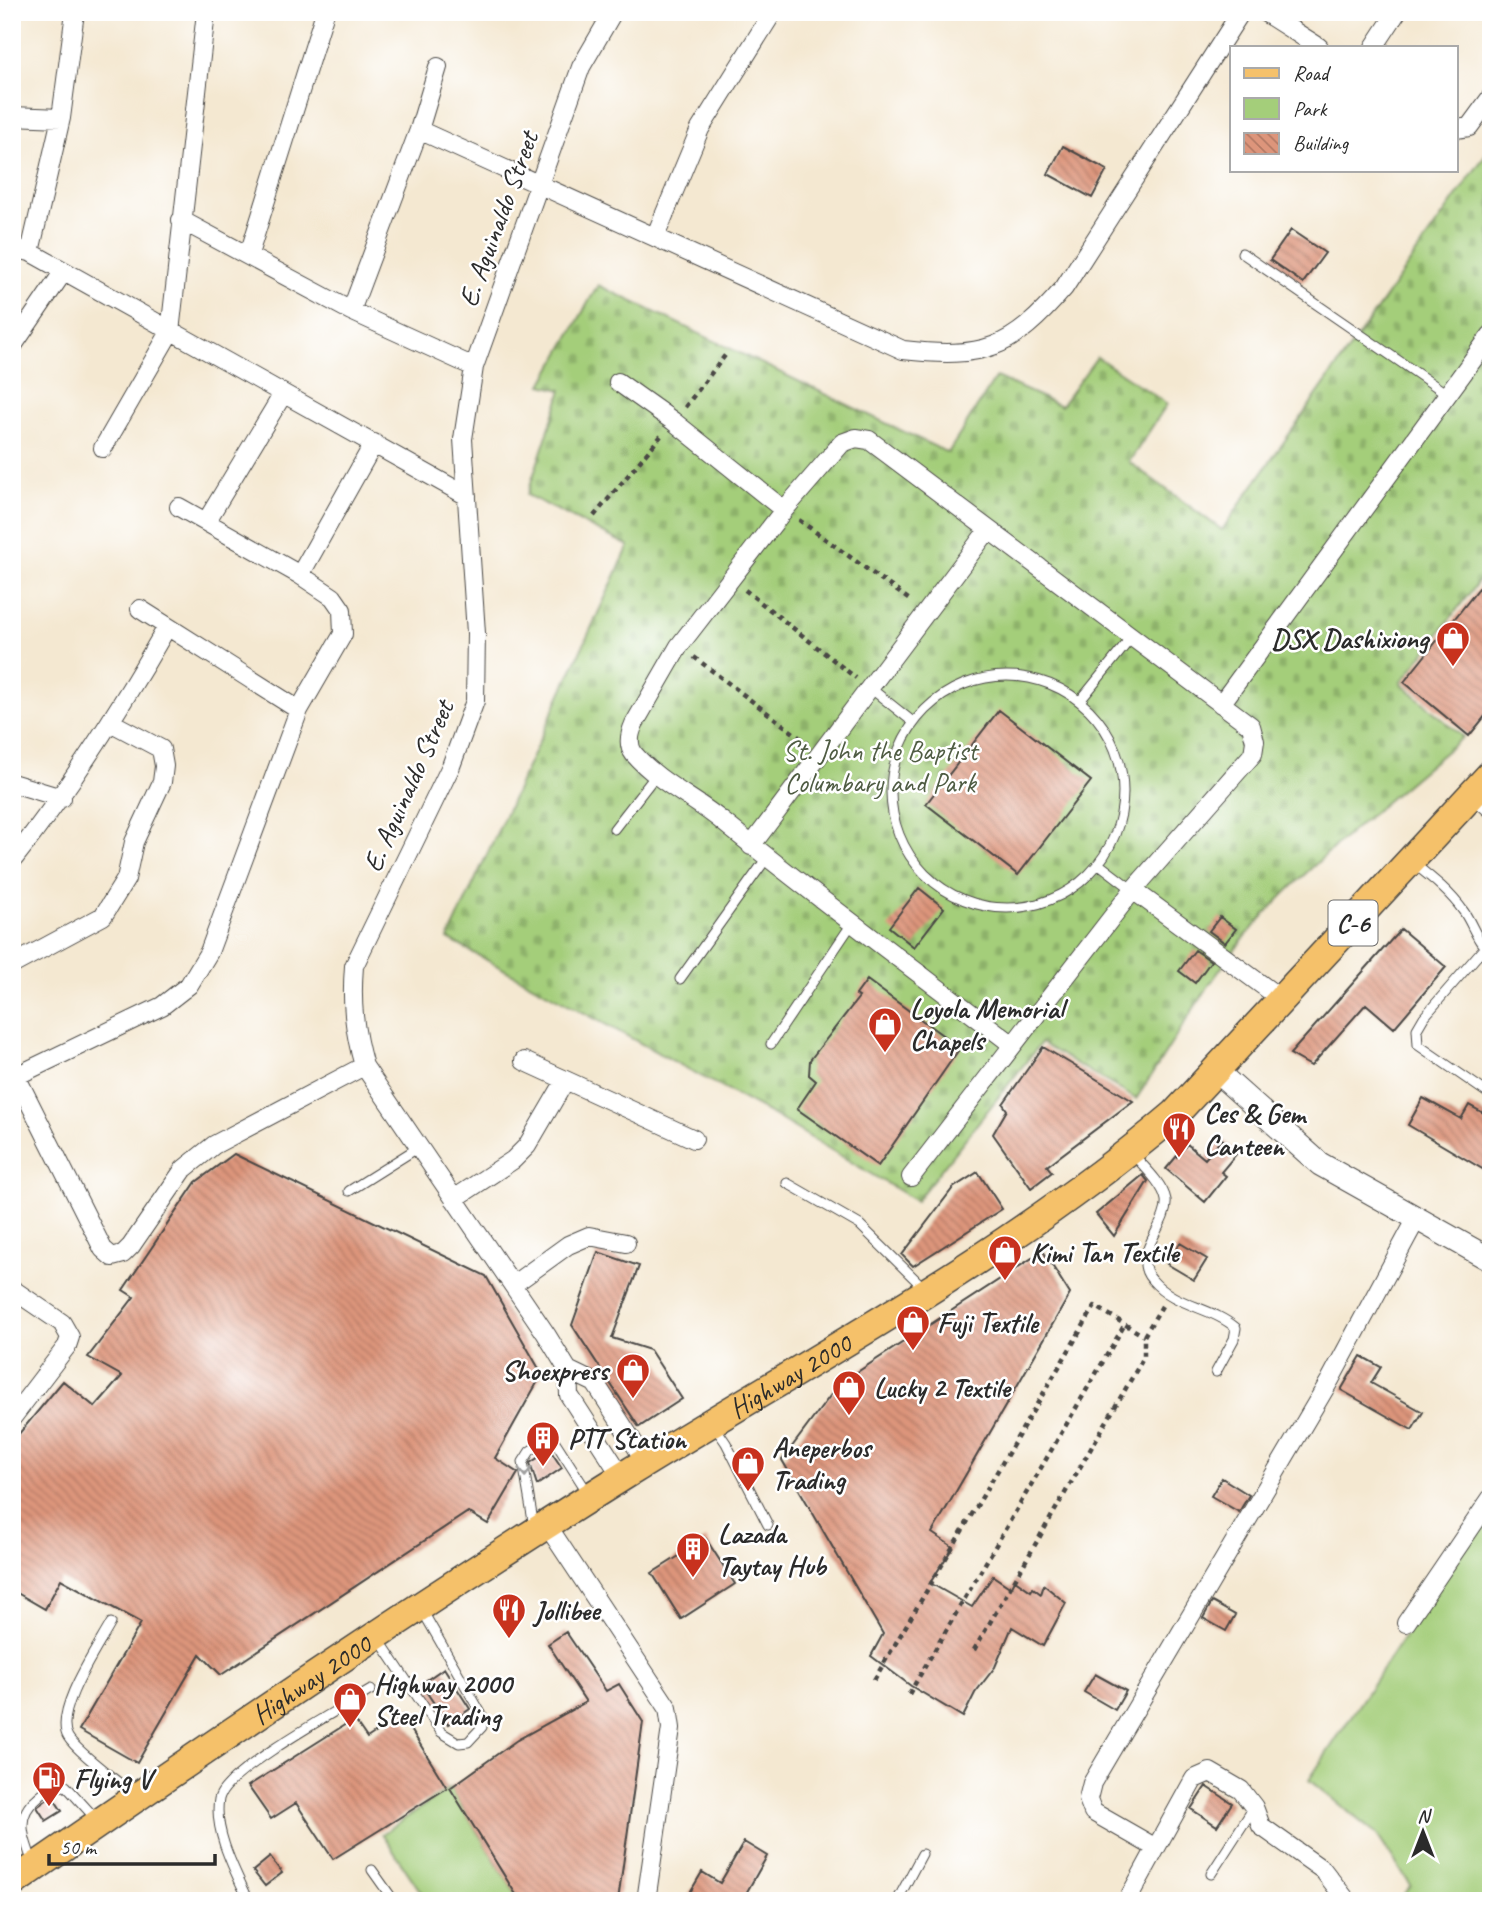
<svg xmlns="http://www.w3.org/2000/svg" width="1503" height="1913" viewBox="0 0 1503 1913" font-family="Caveat,sans-serif">
<defs>
<pattern id="cemetery-stones" width="16" height="16" patternUnits="userSpaceOnUse" patternTransform="scale(1.75)"><rect width="16" height="16" fill="#a4ce7a"/><path d="M2 7V4a2 2 0 0 1 4 0v3zM10 15v-3a2 2 0 0 1 4 0v3z" fill="#8db16a"/></pattern>
<pattern id="building-back-hatch" width="6" height="6" patternUnits="userSpaceOnUse" patternTransform="scale(1.75)"><rect width="6" height="6" fill="#dd957b"/><path d="M-1 5l2 2M0 0l6 6M5-1l2 2" fill="none" stroke="#b37a65"/></pattern>
</defs>
<rect width="100%" height="100%" fill="#fff"/>
<filter id="ink" filterUnits="userSpaceOnUse"><feTurbulence type="fractalNoise" baseFrequency=".0143" numOctaves="2"/><feDisplacementMap in="SourceGraphic" scale="14" xChannelSelector="R" yChannelSelector="G"/><feConvolveMatrix kernelMatrix="1 2 1 2 8 2 1 2 1" color-interpolation-filters="sRGB"/></filter>
<filter id="wash" filterUnits="userSpaceOnUse"><feTurbulence type="fractalNoise" baseFrequency=".00686" numOctaves="4" result="noise"/><feDisplacementMap in="SourceGraphic" scale="28" xChannelSelector="R" yChannelSelector="G"/><feGaussianBlur stdDeviation="1.57" result="paint"/><feColorMatrix in="noise" values="0 0 0 0 0 0 0 0 0 0 0 0 0 0 0 0 0 1.4 0 .05"/><feComposite in="paint" operator="in"/></filter>
<g filter="url(#wash)">
<rect width="100%" height="100%" fill="#f4e8d1"/>
<path fill="#a4ce7a" stroke="#687c52" stroke-width="2" d="M 1491,1505 L 1491,1901 L 1399,1901 L 1411,1886 L 1377,1835 L 1309,1780 Z
M 450,1788 L 520,1901 L 427,1901 L 382,1834 Z"/>
<path fill="url(#cemetery-stones)" stroke="#687c52" stroke-width="2" d="M 1491,147 L 1491,565 L 1401,683 L 1463,737 C 1393,796 1319,855 1257,923 C 1210,976 1175,1040 1136,1099 L 1041,1043 L 916,1201 L 773,1115 L 448,939 L 629,546 L 527,495 L 562,390 L 542,385 L 598,285 L 948,453 L 996,377 L 1061,406 L 1097,357 L 1167,404 L 1129,462 L 1222,530 Z"/>
<g id="blocks">
<path fill="url(#building-back-hatch)" d="M 1063,146 L 1107,170 L 1092,198 L 1048,174 Z
M 1291,230 L 1325,253 L 1303,283 L 1270,260 Z
M 1491,573 L 1491,709 L 1469,736 L 1404,682 Z
M 999,710 L 1091,781 L 1018,875 L 926,804 Z
M 919,888 L 944,908 L 914,947 L 889,927 Z
M 1220,917 L 1236,929 L 1225,943 L 1209,931 Z
M 1401,929 L 1446,967 L 1394,1028 L 1366,1004 L 1311,1066 L 1290,1054 Z
M 1195,950 L 1211,961 L 1195,983 L 1179,971 Z
M 867,980 L 960,1048 L 878,1166 L 797,1109 L 816,1081 L 809,1075 L 810,1060 L 859,997 L 856,995 Z
M 1043,1047 L 1133,1101 L 1047,1166 L 1052,1172 L 1031,1188 L 993,1134 L 1007,1110 L 1003,1104 Z
M 1423,1098 L 1461,1119 L 1469,1105 L 1491,1117 L 1491,1174 L 1408,1125 Z
M 1222,1139 L 1238,1152 L 1221,1172 L 1226,1176 L 1205,1202 L 1166,1169 L 1187,1144 L 1205,1159 Z
M 234,1154 L 486,1276 L 542,1374 L 495,1458 L 518,1473 L 488,1524 L 468,1512 L 221,1675 L 200,1654 L 137,1763 L 79,1730 L 141,1623 L 61,1579 L 45,1609 L 12,1590 L 12,1442 L 63,1381 L 95,1407 L 122,1376 L 88,1357 L 134,1297 L 123,1290 L 196,1182 Z
M 978,1172 L 1002,1209 L 913,1266 L 902,1255 L 953,1188 Z
M 1143,1175 L 1148,1181 L 1114,1236 L 1096,1214 Z
M 1180,1243 L 1207,1259 L 1194,1280 L 1167,1264 Z
M 1043,1251 L 1070,1294 L 932,1533 L 953,1547 L 930,1583 L 972,1607 L 993,1576 L 1011,1588 L 1015,1580 L 1031,1591 L 1033,1588 L 1041,1594 L 1044,1585 L 1066,1603 L 1043,1646 L 1012,1627 L 995,1667 L 975,1693 L 963,1717 L 911,1686 L 871,1656 L 883,1634 L 782,1460 L 839,1384 Z
M 598,1252 L 639,1266 L 612,1338 L 650,1350 L 682,1399 L 639,1427 L 572,1325 Z
M 1361,1356 L 1381,1367 L 1371,1383 L 1423,1412 L 1412,1430 L 1341,1390 Z
M 550,1450 L 562,1468 L 537,1485 L 530,1463 Z
M 1222,1478 L 1249,1495 L 1239,1512 L 1211,1496 Z
M 706,1539 L 735,1584 L 681,1619 L 652,1573 Z
M 1212,1602 L 1235,1615 L 1226,1631 L 1203,1618 Z
M 566,1632 L 606,1691 L 619,1684 L 643,1722 L 618,1901 L 520,1901 L 450,1788 L 517,1740 L 586,1702 L 548,1644 Z
M 444,1668 L 470,1709 L 448,1724 L 421,1684 Z
M 1095,1674 L 1126,1691 L 1115,1710 L 1084,1692 Z
M 402,1715 L 447,1788 L 333,1859 L 296,1803 L 271,1819 L 248,1786 L 354,1719 L 367,1738 Z
M 1206,1786 L 1232,1803 L 1217,1826 L 1191,1809 Z
M 52,1796 L 62,1811 L 46,1821 L 37,1807 Z
M 744,1842 L 767,1856 L 744,1897 L 749,1901 L 685,1901 L 702,1872 L 720,1883 Z
M 270,1857 L 282,1873 L 265,1886 L 253,1871 Z"/>
</g>
</g>
<g filter="url(#ink)">
<use href="#blocks" fill-opacity="0" stroke="#494744" stroke-width="2"/>
<g fill="none" stroke-linecap="round" stroke-linejoin="round">
<g stroke="#494744" stroke-width="11">
<path id="service" d="M 1242,253 L 1447,394
M891 792a116 116 0 1 1 232 0a116 116 0 1 1-232 0Z
M 869,687 L 913,722
M 1080,701 L 1132,637
M 1472,798 L 1491,814
M 614,829 L 656,775
M 1413,863 C 1432,878 1450,892 1464,912 C 1473,925 1478,944 1491,953
M 1099,864 L 1133,890
M 1484,948 L 1424,1017 L 1417,1029 L 1418,1045 L 1489,1094
M 680,979 L 766,859
M 771,1044 L 853,922
M 1131,1152 C 1141,1164 1163,1183 1166,1200 C 1169,1226 1129,1255 1152,1280 C 1174,1306 1212,1307 1236,1328 L 1234,1339 L 1216,1372
M 787,1183 L 860,1225 L 924,1288
M 349,1191 L 419,1147
M 713,1424 L 726,1443 L 768,1525
M 534,1527 L 523,1462 L 530,1451 L 547,1440 L 556,1443 L 588,1493
M 111,1623 C 98,1647 53,1712 68,1737 C 76,1751 119,1782 134,1795
M 378,1638 L 441,1732 L 459,1743 L 468,1742 L 482,1727 L 482,1715 L 422,1610
M 33,1863 C 24,1838 14,1817 37,1798 C 46,1789 53,1786 66,1786 L 96,1819
M 372,1870 L 394,1901
M 1211,1874 L 1253,1809
M 249,1901 C 236,1873 213,1831 219,1799 C 224,1772 343,1707 371,1690
M 897,1901 L 922,1854"/>
</g>
<g stroke="#494744" stroke-width="20">
<path id="minor" d="M 613,12 L 581,67 L 474,367 L 463,439 L 476,633 L 475,701 L 451,766 L 354,966 C 351,1003 354,1031 364,1066 L 546,1334 L 568,1370 L 569,1395 L 622,1477
M 1264,12 L 1319,47
M 1374,47 L 1397,12
M 12,116 L 61,118
M 1456,129 L 1469,127 L 1491,97
M 419,130 L 903,350 C 983,359 1011,350 1064,288 L 1241,12
M 181,220 L 351,311 L 474,367
M 655,237 L 700,129 L 773,12
M 12,248 L 30,252 L 467,496
M 30,252 L 61,118 L 75,12
M 249,254 L 325,12
M 351,311 L 419,130 L 438,67
M 12,347 L 64,271
M 618,382 L 673,421 L 784,510
M 103,448 L 170,332 L 206,12
M 206,522 L 283,394
M 300,575 L 374,443
M 140,609 L 299,710
M 1221,704 L 1491,335
M 12,783 L 62,798
M 751,846 L 988,530
M 12,861 C 71,787 120,709 167,627
M 1133,890 L 1281,999
M 12,965 L 103,916 L 126,879 L 134,842 L 162,782 L 164,766 L 161,749 L 112,723
M 524,1061 L 694,1139
M 12,1068 L 103,1249 L 112,1257 L 123,1254 L 131,1246 L 184,1169 L 214,1145 L 364,1066
M 12,1078 L 162,1006 L 189,985 L 209,952 L 299,710 L 343,634 L 342,610 L 333,597 L 300,575 L 179,507
M 911,1177 L 1133,890 L 1253,754 L 1255,741 L 1251,726 L 869,440 L 856,438 L 842,443 L 784,510 L 679,646 L 634,724 C 630,733 627,745 634,754 C 658,782 694,798 722,821 C 817,898 916,971 1013,1045
M 454,1199 L 513,1160 L 527,1146 L 565,1081
M 514,1284 L 568,1245 L 589,1236 L 626,1243
M 12,1289 L 62,1323 L 70,1337 L 67,1346 L 12,1418
M 568,1370 L 595,1383 L 646,1462
M 547,1525 L 668,1708 L 671,1728 L 646,1901
M 1406,1623 L 1491,1498
M 1156,1848 L 1194,1779 L 1210,1772 L 1241,1790 L 1254,1807 L 1261,1826 L 1323,1870 L 1347,1901
M 1127,1901 L 1156,1848 L 1093,1812 L 1088,1799 L 1092,1783 L 1330,1380 L 1417,1218"/>
</g>
<g stroke="#494744" stroke-width="25">
<path id="tertiary" d="M 1216,1071 L 1320,1164 L 1491,1260"/>
</g>
<g stroke="#494744" stroke-width="31">
<g id="primary">
<path id="s1" d="M 12,1883 C 213,1744 417,1605 625,1475 C 810,1360 1008,1256 1175,1114 L 1491,774"/>
</g>
</g>
<path stroke="#494744" stroke-width="4.5" stroke-dasharray="5 5" stroke-linecap="butt" d="M 685,407 L 727,353
M 594,516 L 661,436
M 799,520 L 911,601
M 745,590 L 856,678
M 694,657 L 807,743
M 974,1650 L 1144,1357 L 1144,1336 L 1162,1306
M 874,1680 L 1095,1306 L 1144,1336
M 909,1694 L 1125,1324"/>
<use href="#service" stroke="#fff" stroke-width="9"/>
<use href="#minor" stroke="#fff" stroke-width="18"/>
<use href="#tertiary" stroke="#fff" stroke-width="23"/>
<use href="#primary" stroke="#f5c16b" stroke-width="28"/>
</g>
<defs><path id="oneway-chevron" d="M-2-3.5L2.5 0L-2 3.5" fill="none" stroke-width="1.6" stroke-linecap="round" stroke-linejoin="round" transform="scale(1.75)"/></defs>
<use stroke="#a0a0a0" href="#oneway-chevron" transform="translate(525 1472) rotate(88)"/>
</g>
<defs>
<g id="shop-pin" transform="scale(1.75)"><path d="M0 17L-7.5 6A9.5 9.5 0 1 1 7.5 6Z" fill="#c8321e" stroke="#fff"/><path d="M-5-2.5h2.3a2.7 3.5 0 0 1 5.4 0H5L5.5 6h-11ZM-1.5-2.5h3a1.5 2.3 0 0 0-3 0Z" fill="#fff"/></g>
<g id="restaurant-pin" transform="scale(1.75)"><path d="M0 17L-7.5 6A9.5 9.5 0 1 1 7.5 6Z" fill="#c8321e" stroke="#fff"/><path d="M-5-6h1v4h1v-4h1v4h1v-4h1v5L-1.5 .5V6h-2V.5L-5-1ZM5-6V6H3V1.5H1.5Q1.5-4 5-6Z" fill="#fff"/></g>
<g id="building-pin" transform="scale(1.75)"><path d="M0 17L-7.5 6A9.5 9.5 0 1 1 7.5 6Z" fill="#c8321e" stroke="#fff"/><path d="M-4-6H4V6H1V3H-1V6H-4ZM-2.5-4.3h1.7v1.8h-1.7ZM.8-4.3h1.7v1.8H.8ZM-2.5-1h1.7V.8h-1.7ZM.8-1h1.7V.8H.8Z" fill="#fff"/></g>
<g id="fuel-pin" transform="scale(1.75)"><path d="M0 17L-7.5 6A9.5 9.5 0 1 1 7.5 6Z" fill="#c8321e" stroke="#fff"/><path d="M-5.5-6h7V0h2V4h1.3V-2.5L3-4.5l.8-.8L6-3V5H2.5V1h-1V6h-7ZM-4.2-4.7v3.2H.2V-4.7Z" fill="#fff"/></g>
</defs>
<g fill-rule="evenodd">
<use href="#shop-pin" x="1453" y="638"/>
<use href="#shop-pin" x="885" y="1024"/>
<use href="#restaurant-pin" x="1179" y="1129"/>
<use href="#shop-pin" x="1005" y="1252"/>
<use href="#shop-pin" x="913" y="1322"/>
<use href="#shop-pin" x="633" y="1370"/>
<use href="#shop-pin" x="849" y="1387"/>
<use href="#building-pin" x="543" y="1438"/>
<use href="#shop-pin" x="748" y="1463"/>
<use href="#building-pin" x="693" y="1549"/>
<use href="#restaurant-pin" x="509" y="1610"/>
<use href="#shop-pin" x="350" y="1699"/>
<use href="#fuel-pin" x="49" y="1778"/>
</g>
<g text-anchor="middle" dominant-baseline="central" stroke-width="5" stroke-linejoin="round" paint-order="stroke">
<rect fill="#fff" stroke="#6b6b6b" stroke-width="2" x="1328.5" y="900.5" width="49" height="45" rx="5"/>
<g font-size="26" font-weight="bold" fill="#2b2b2b">
<text x="1353" y="923">C-6</text>
</g>
<g font-size="28" fill="#2b2b2b" stroke="#fff">
<text transform="translate(498 219) rotate(-70)">E. Aguinaldo Street</text>
<text transform="translate(408 786) rotate(-66)">E. Aguinaldo Street</text>
<text stroke="none"><textPath href="#s1" startOffset="929">Highway 2000</textPath></text>
<text stroke="none"><textPath href="#s1" startOffset="362">Highway 2000</textPath></text>
</g>
<g font-size="28" font-weight="bold" fill="#2b2b2b" stroke="#fff" text-anchor="start">
<text x="1428" y="638" text-anchor="end">DSX Dashixiong</text>
<text x="910" y="1008">Loyola Memorial<tspan x="910" dy="32">Chapels</tspan></text>
<text x="1204" y="1113">Ces &amp; Gem<tspan x="1204" dy="32">Canteen</tspan></text>
<text x="1030" y="1252">Kimi Tan Textile</text>
<text x="937" y="1322">Fuji Textile</text>
<text x="608" y="1370" text-anchor="end">Shoexpress</text>
<text x="874" y="1387">Lucky 2 Textile</text>
<text x="568" y="1438">PTT Station</text>
<text x="772" y="1447">Aneperbos<tspan x="772" dy="32">Trading</tspan></text>
<text x="718" y="1533">Lazada<tspan x="718" dy="32">Taytay Hub</tspan></text>
<text x="534" y="1610">Jollibee</text>
<text x="374" y="1683">Highway 2000<tspan x="374" dy="32">Steel Trading</tspan></text>
<text x="74" y="1778">Flying V</text>
</g>
<g font-size="28" fill="#4f5c43" stroke="#fff">
<text x="880" y="750">St. John the Baptist<tspan x="880" dy="32">Columbary and Park</tspan></text>
</g>
</g>
<rect width="1503" height="1913" fill="none" stroke="#fff" stroke-width="42"/>
<rect x="1230" y="46" width="228" height="126" fill="#ffffff" stroke="#aaaaaa" stroke-width="2"/>
<rect x="1244" y="68" width="35" height="10" fill="#f5c16b" stroke="#aaaaaa" stroke-width="2"/>
<text x="1293" y="80" font-size="21" fill="#2b2b2b">Road</text>
<rect x="1244" y="98" width="35" height="21" fill="#a4ce7a" stroke="#aaaaaa" stroke-width="2"/>
<text x="1293" y="116" font-size="21" fill="#2b2b2b">Park</text>
<rect x="1244" y="133" width="35" height="21" fill="url(#building-back-hatch)" stroke="#aaaaaa" stroke-width="2"/>
<text x="1293" y="150" font-size="21" fill="#2b2b2b">Building</text>
<g transform="translate(1423 1832)" stroke="#ffffff" stroke-width="5" paint-order="stroke">
<path d="M0-5L12 26L0 18L-12 26Z" fill="#2b2b2b"/>
<text y="-10" font-size="19" font-weight="bold" text-anchor="middle" fill="#2b2b2b">N</text>
</g>
<path d="M49 1854v10h166v-10" fill="none" stroke="#2b2b2b" stroke-width="3.5"/>
<text x="60" y="1854" font-size="21" fill="#2b2b2b" stroke="#ffffff" stroke-width="5" paint-order="stroke">50 m</text>
</svg>
